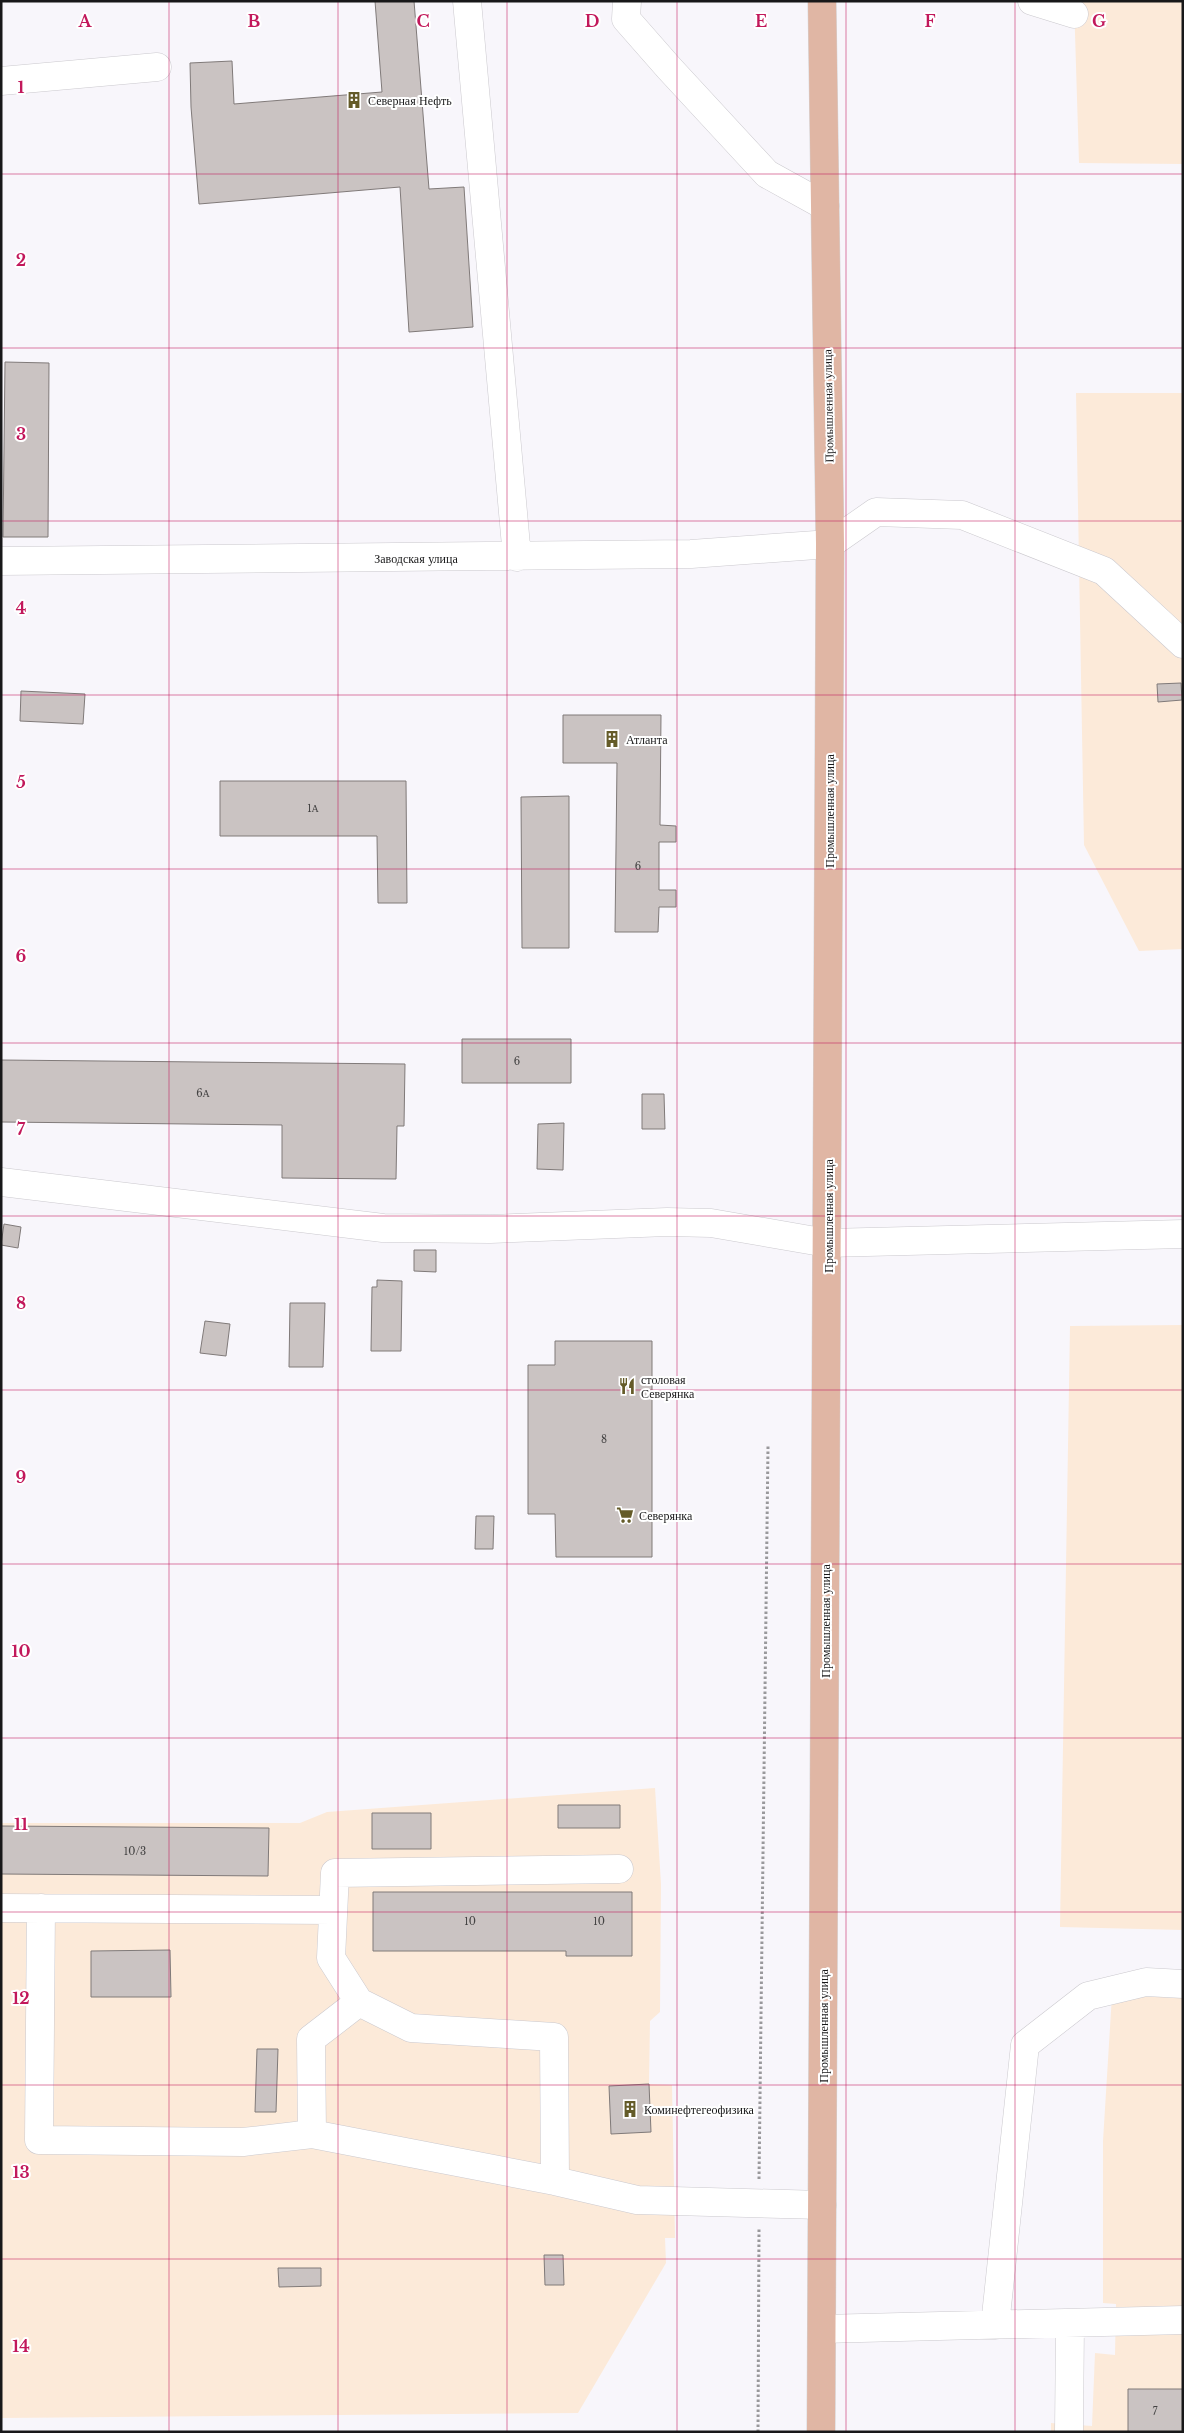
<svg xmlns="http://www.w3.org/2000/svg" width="1184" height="2433" viewBox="0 0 1184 2433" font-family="'Libre Baskerville',serif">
<rect width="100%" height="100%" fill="#f8f6fb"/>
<path fill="#fcead9" d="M 1074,1 L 1183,1 L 1183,164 L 1079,163 Z
M 1076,393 L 1183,393 L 1183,949 L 1139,951 L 1084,845 Z
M 1183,1325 L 1183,1930 L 1060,1927 L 1070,1326 Z
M 655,1788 L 661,1884 L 660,2012 L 650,2021 L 649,2084 L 672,2085 L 675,2238 L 665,2238 L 666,2263 L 578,2413 L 1,2418 L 1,1823 L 300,1823 L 327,1812 Z
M 1112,1995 L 1183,1998 L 1183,2432 L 1051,2432 L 1051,2423 L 1092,2426 L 1095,2353 L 1115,2355 L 1116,2304 L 1103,2303 L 1103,2141 Z"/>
<path fill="#cac3c2" stroke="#807a79" d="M 375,1 L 414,1 L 429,189 L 464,187 L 473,327 L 409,332 L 400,187 L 199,204 L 191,107 L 190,63 L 232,61 L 234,104 L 382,92 Z
M 5,362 L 49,363 L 48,537 L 3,537 Z
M 1181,683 L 1182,700 L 1158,702 L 1157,684 Z
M 21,691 L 85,694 L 83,724 L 20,721 Z
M 563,715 L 661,715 L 660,825 L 676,826 L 676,842 L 659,842 L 659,890 L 676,890 L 676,907 L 659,907 L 658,932 L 615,932 L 617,763 L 563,763 Z
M 220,781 L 406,781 L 407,903 L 378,903 L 377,836 L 220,836 Z
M 569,796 L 569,948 L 522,948 L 521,797 Z
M 462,1039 L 571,1039 L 571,1083 L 462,1083 Z
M 1,1060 L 405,1064 L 404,1126 L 397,1126 L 396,1179 L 282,1178 L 282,1125 L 1,1122 Z
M 642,1094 L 664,1094 L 665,1129 L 642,1129 Z
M 564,1123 L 563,1170 L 537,1169 L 538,1124 Z
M 4,1224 L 21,1227 L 18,1248 L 1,1245 Z
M 414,1250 L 436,1250 L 436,1272 L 414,1271 Z
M 377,1280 L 402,1281 L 401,1351 L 371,1351 L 372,1287 L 377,1287 Z
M 290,1303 L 325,1303 L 323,1367 L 289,1367 Z
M 205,1321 L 230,1324 L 226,1356 L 200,1353 Z
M 555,1341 L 652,1341 L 652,1557 L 556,1557 L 555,1514 L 528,1514 L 528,1365 L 555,1365 Z
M 476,1516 L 494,1516 L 493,1549 L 475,1549 Z
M 558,1805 L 620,1805 L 620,1828 L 558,1828 Z
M 372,1813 L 431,1813 L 431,1849 L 372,1849 Z
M 1,1826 L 269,1828 L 268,1876 L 1,1874 Z
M 373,1892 L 632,1892 L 632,1956 L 566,1956 L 566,1951 L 373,1951 Z
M 170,1950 L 171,1997 L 91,1997 L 91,1951 Z
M 257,2049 L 278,2049 L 276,2112 L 255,2112 Z
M 649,2084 L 651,2132 L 611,2134 L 609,2086 Z
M 544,2255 L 563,2255 L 564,2285 L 545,2285 Z
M 278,2268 L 321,2268 L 321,2286 L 279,2287 Z
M 1128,2389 L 1183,2389 L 1183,2432 L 1128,2432 Z"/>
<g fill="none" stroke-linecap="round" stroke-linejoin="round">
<g stroke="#cbc9ce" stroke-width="29">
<path id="minor" d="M 467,1 L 517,557
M 627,1 L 626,19 L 669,68 L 767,174 L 825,206
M 1032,1 L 1074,14
M 1,81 L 157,67
M 1,561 L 691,554 L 830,544 L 876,512 L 962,515 L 1104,571 L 1183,644
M 1,1182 L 383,1228 L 490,1229 L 667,1222 L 711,1223 L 827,1243 L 1183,1234
M 1,1908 L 333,1910
M 41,1908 L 39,2140 L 243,2142 L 312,2134 L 555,2181 L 637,2200 L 822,2205
M 312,2134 L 311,2039 L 359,2002
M 555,2181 L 554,2037 L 411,2028 L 359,2002 L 331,1958 L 335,1873 L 619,1869
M 995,2325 L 1025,2045 L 1088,1996 L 1146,1982 L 1183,1984
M 822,2329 L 1183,2320
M 1069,2432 L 1070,2323"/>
</g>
<g stroke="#d5d5d6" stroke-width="29">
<path id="major" d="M 821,2432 L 830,544 L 822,1"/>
</g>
<path stroke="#99989b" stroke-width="3" stroke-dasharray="2.5 2.5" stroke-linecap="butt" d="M 759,2179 L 768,1446
M 758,2432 L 759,2227"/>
<use href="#minor" stroke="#fff" stroke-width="28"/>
<use href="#major" stroke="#e0b6a4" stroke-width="28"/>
</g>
<path fill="none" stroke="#c2185b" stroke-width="1" stroke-opacity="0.55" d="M 169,1 L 169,2432M 338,1 L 338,2432M 507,1 L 507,2432M 677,1 L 677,2432M 846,1 L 846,2432M 1015,1 L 1015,2432M 1,174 L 1183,174M 1,348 L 1183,348M 1,521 L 1183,521M 1,695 L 1183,695M 1,869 L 1183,869M 1,1043 L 1183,1043M 1,1216 L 1183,1216M 1,1390 L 1183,1390M 1,1564 L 1183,1564M 1,1738 L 1183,1738M 1,1912 L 1183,1912M 1,2085 L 1183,2085M 1,2259 L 1183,2259"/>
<defs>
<g id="building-bare" transform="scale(1.35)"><path d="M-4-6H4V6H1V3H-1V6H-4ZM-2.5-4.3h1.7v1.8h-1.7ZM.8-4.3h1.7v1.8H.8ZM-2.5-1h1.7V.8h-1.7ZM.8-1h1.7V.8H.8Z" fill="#645b28" stroke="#fff" stroke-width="2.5" paint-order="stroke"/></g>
<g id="restaurant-bare" transform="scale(1.35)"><path d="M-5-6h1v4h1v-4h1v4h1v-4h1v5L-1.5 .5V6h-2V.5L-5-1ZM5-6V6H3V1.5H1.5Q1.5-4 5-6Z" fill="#645b28" stroke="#fff" stroke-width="2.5" paint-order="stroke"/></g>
<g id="supermarket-bare" transform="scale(1.35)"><path d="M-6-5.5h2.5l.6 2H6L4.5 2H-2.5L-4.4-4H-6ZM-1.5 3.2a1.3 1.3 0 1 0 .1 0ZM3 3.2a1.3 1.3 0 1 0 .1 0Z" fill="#645b28" stroke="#fff" stroke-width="2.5" paint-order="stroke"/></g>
</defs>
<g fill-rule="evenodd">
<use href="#building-bare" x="354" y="100"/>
<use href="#building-bare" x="612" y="739"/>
<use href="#restaurant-bare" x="627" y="1386"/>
<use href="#supermarket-bare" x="625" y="1515"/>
<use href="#building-bare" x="630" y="2109"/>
</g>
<g text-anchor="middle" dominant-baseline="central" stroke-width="4" stroke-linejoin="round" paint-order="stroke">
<g font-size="10" fill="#444343">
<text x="313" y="808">1А</text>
<text x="638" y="866">6</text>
<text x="517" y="1061">6</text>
<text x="203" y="1093">6А</text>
<text x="604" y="1439">8</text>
<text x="135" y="1851">10/3</text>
<text x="470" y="1921">10</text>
<text x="599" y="1921">10</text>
<text x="1155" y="2411">7</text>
</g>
<g font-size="12" fill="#181819" stroke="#fff" text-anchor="start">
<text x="368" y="100">Северная Нефть</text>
<text x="626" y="739">Атланта</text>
<text x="641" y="1379">столовая<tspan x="641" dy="14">Северянка</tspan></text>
<text x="639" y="1515">Северянка</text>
<text x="644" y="2109">Коминефтегеофизика</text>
</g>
<g font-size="12" fill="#181819" stroke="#fff">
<text transform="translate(828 406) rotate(-91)">Промышленная улица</text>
<text x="416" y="558">Заводская улица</text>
<text transform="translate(829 811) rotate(-90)">Промышленная улица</text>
<text transform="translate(828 1216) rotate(-90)">Промышленная улица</text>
<text transform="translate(825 1621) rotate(-90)">Промышленная улица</text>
<text transform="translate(823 2026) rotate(-90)">Промышленная улица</text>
</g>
</g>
<g font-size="16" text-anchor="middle" font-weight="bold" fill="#c2185b" stroke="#fff" stroke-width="4" stroke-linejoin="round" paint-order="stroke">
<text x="85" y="27">A</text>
<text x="254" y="27">B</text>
<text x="423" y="27">C</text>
<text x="592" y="27">D</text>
<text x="761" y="27">E</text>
<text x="930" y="27">F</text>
<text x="1099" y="27">G</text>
<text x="21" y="93">1</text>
<text x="21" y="266">2</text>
<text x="21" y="440">3</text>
<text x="21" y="614">4</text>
<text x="21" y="788">5</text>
<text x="21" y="962">6</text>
<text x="21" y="1135">7</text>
<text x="21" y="1309">8</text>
<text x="21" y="1483">9</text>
<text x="21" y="1657">10</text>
<text x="21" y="1830">11</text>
<text x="21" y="2004">12</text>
<text x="21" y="2178">13</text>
<text x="21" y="2352">14</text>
</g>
<rect width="1184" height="2433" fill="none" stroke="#181819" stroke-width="5"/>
</svg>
